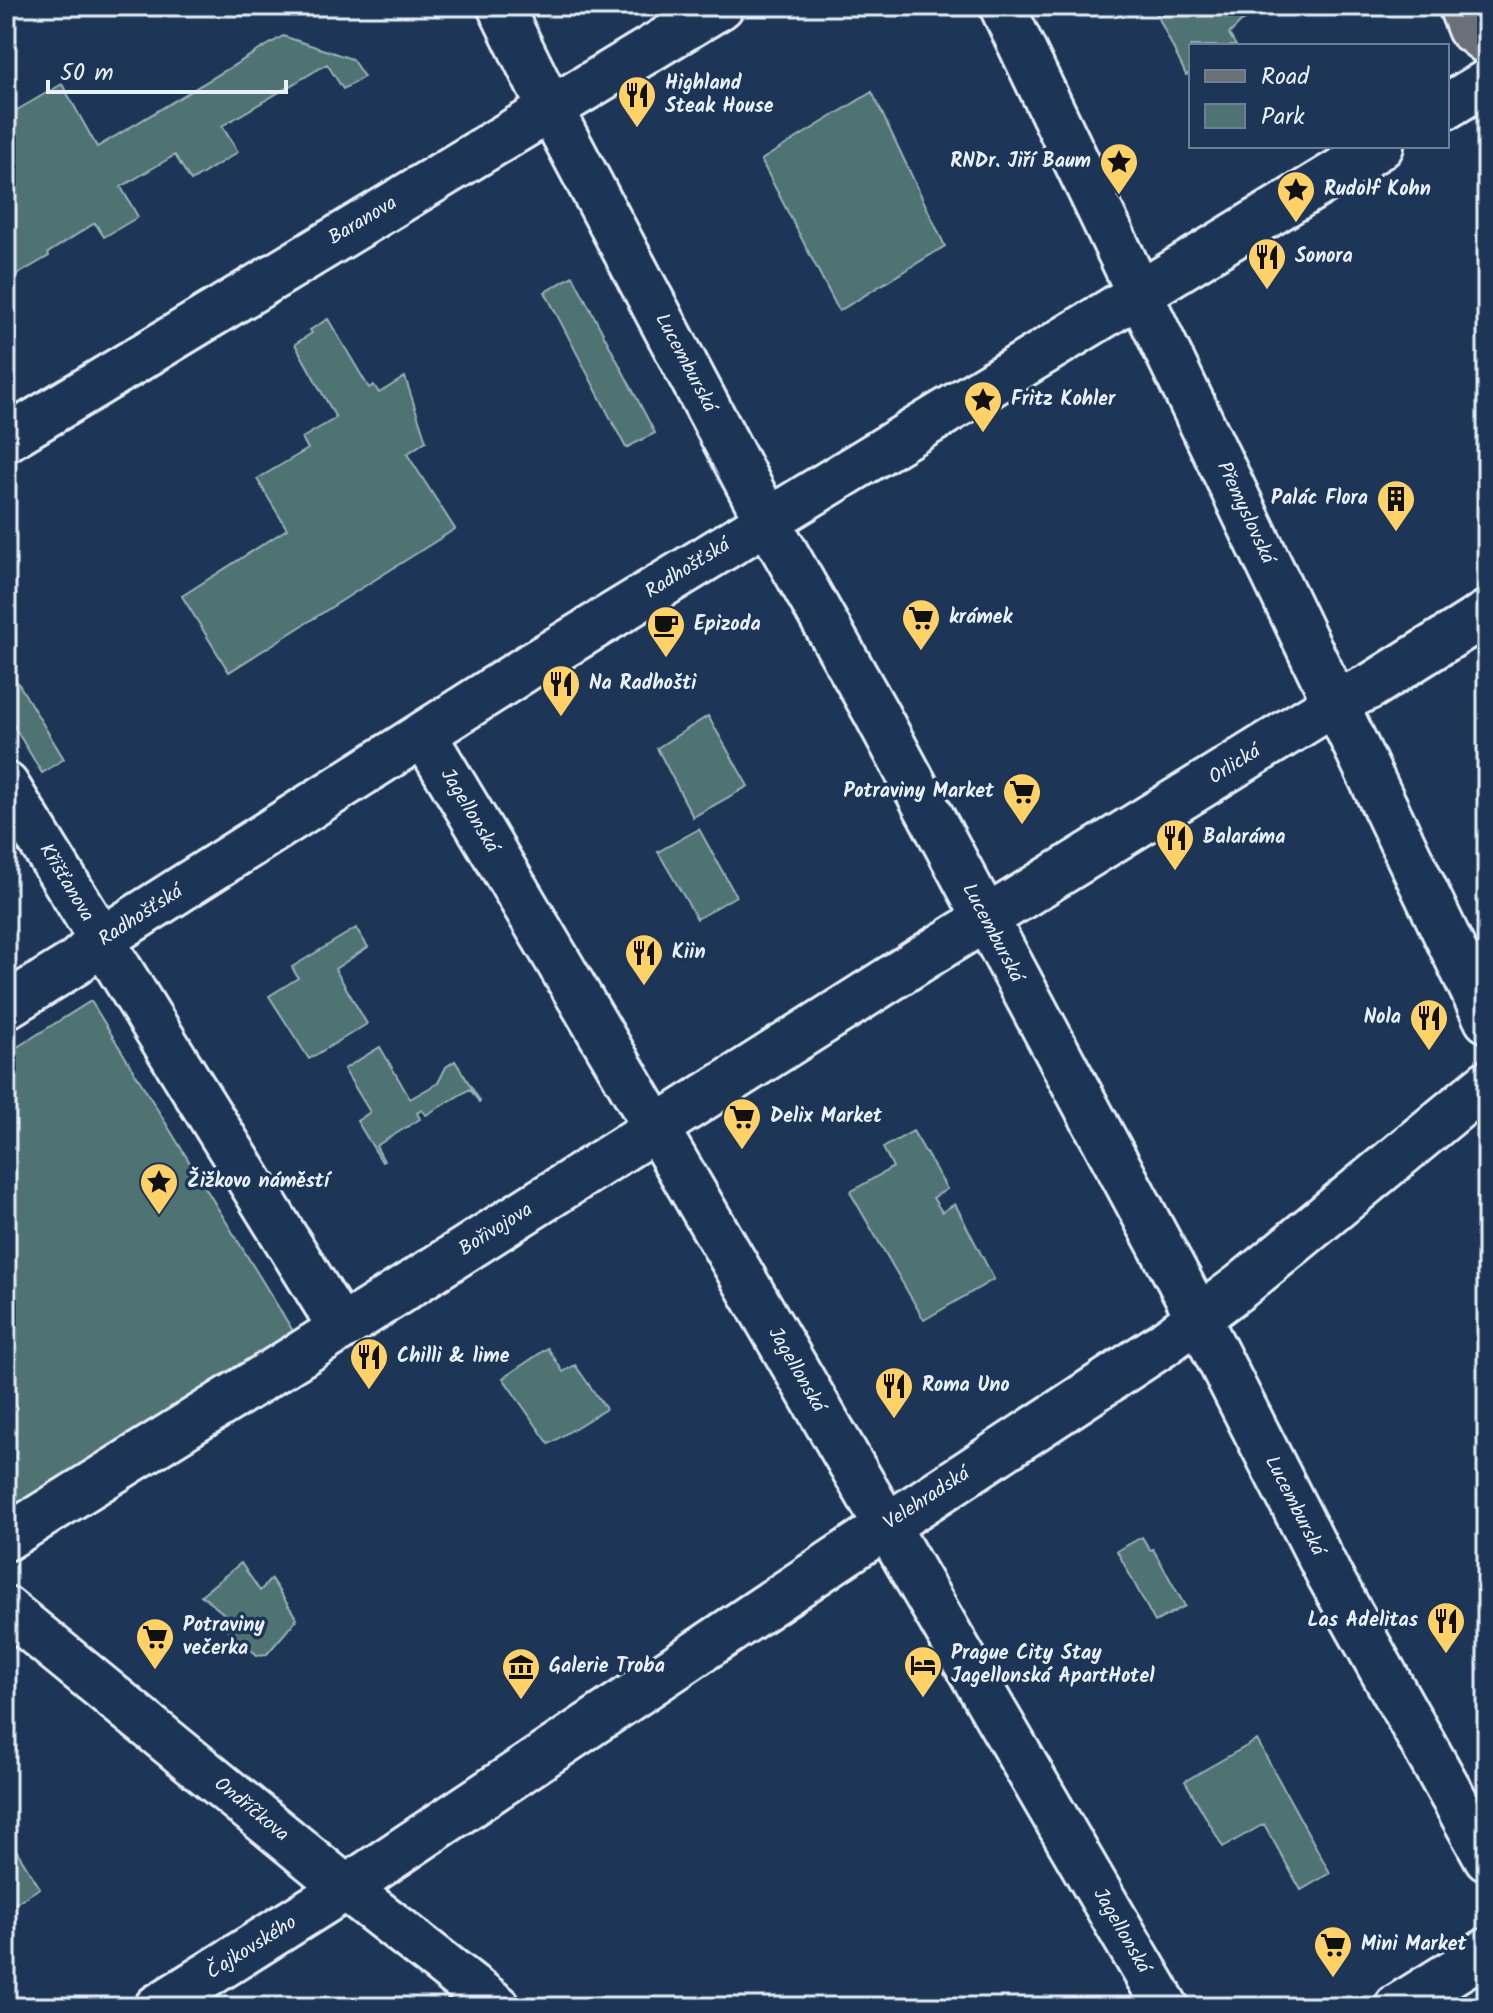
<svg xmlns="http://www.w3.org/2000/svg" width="1493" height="2013" viewBox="0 0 1493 2013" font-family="Kalam,sans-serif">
<rect width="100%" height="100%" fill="#1d3557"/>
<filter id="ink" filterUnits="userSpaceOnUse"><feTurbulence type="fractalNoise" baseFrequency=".0125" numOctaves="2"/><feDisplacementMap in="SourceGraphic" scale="16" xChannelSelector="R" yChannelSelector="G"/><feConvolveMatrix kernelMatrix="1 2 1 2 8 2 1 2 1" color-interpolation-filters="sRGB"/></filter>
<g filter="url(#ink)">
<path fill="#4f7272" stroke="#9cb2b5" stroke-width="2" d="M 1153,6 L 1244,6 L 1249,18 L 1241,22 L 1229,34 L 1236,46 L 1191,46 L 1191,73 L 1186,75 Z
M 283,36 L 352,59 L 364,77 L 343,89 L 327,64 L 222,126 L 238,152 L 191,181 L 175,155 L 121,187 L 138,217 L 104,237 L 95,223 L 48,253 L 49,256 L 6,281 L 6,129 L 15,123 L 10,114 L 62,84 L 97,147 Z
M 872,92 L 945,246 L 839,311 L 761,160 Z
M 573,276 L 655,433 L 626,448 L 545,292 Z
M 328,319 L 369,388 L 374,385 L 379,393 L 405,377 L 426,441 L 407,454 L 455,529 L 229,672 L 182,596 L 287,529 L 257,479 L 308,449 L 302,438 L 336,418 L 295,344 L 312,333 L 310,330 Z
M 6,663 L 64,759 L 42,773 L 6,713 Z
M 708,716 L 748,786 L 693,817 L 657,748 Z
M 699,829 L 736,896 L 697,919 L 658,852 Z
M 356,928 L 368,947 L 335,969 L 367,1024 L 309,1059 L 269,996 L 298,978 L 292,967 Z
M 91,1001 L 296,1336 L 31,1501 L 6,1504 L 6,1054 Z
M 380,1047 L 410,1099 L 438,1083 L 446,1067 L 455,1061 L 480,1101 L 479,1102 L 470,1089 L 426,1115 L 422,1110 L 417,1113 L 420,1119 L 376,1146 L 384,1161 L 382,1162 L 357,1121 L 370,1112 L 344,1069 Z
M 913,1131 L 947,1189 L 933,1198 L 942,1212 L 955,1204 L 994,1279 L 924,1320 L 850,1192 L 893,1167 L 883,1148 Z
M 548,1348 L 563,1372 L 575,1365 L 606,1409 L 549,1444 L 503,1378 Z
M 1142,1537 L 1150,1550 L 1153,1549 L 1185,1606 L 1155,1622 L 1117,1551 Z
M 241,1563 L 260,1591 L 271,1579 L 297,1619 L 267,1654 L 257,1655 L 228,1630 L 234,1622 L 201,1595 Z
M 1257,1740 L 1330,1873 L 1301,1890 L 1264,1824 L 1223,1847 L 1185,1781 Z
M 6,1834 L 40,1888 L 6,1909 Z"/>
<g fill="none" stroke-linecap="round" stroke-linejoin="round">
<g stroke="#e8f1f8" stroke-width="50">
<path id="minor" d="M 500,6 L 550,108 L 767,520 L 875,711 L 1178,1278 L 1329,1575 L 1487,1858
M 1002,6 L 1487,1020
M 1447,106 L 1487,82
M 6,439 L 721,6
M 424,735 C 676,1156 918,1583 1166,2007
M 6,785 L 341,1328
M 6,1006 L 75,963 L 101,940 L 530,666 L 1381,146
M 6,1538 L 301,1354 L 940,947 L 1335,703 L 1371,686 L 1487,613
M 6,1609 L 346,1888 L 498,2007
M 157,2007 L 346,1888 L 858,1545 L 1162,1345 L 1241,1286 L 1487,1083
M 1397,2007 L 1487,1951"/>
</g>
<g stroke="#e8f1f8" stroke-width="50">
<path id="major" d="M 1461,6 L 1470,29 L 1487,42"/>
</g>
<use href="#minor" stroke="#1d3557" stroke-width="44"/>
<use href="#major" stroke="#6b7074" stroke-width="44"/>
<path stroke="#e8f1f8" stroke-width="2" d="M 1486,6 L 1487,10"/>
</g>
</g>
<defs>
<g id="restaurant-pin" transform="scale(2)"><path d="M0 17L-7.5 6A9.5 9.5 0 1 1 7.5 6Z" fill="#ffd166" stroke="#1d3557"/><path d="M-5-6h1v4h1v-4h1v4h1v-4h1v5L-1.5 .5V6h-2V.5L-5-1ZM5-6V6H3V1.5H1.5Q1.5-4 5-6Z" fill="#111"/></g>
<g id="sight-pin" transform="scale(2)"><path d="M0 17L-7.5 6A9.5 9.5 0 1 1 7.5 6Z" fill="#ffd166" stroke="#1d3557"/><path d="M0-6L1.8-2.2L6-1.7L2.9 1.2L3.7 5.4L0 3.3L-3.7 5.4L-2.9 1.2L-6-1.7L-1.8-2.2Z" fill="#111"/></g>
<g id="building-pin" transform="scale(2)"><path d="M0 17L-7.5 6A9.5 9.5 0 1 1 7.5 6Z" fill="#ffd166" stroke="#1d3557"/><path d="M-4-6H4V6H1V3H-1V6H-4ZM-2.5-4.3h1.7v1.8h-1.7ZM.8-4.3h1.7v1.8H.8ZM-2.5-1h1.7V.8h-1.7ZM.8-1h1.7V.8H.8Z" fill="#111"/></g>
<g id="supermarket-pin" transform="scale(2)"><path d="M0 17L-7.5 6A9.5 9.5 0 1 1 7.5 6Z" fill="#ffd166" stroke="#1d3557"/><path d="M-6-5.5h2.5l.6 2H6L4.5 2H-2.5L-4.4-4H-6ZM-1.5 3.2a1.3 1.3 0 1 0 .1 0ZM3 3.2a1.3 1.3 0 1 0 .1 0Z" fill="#111"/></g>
<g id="cafe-pin" transform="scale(2)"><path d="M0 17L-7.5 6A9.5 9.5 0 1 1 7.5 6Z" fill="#ffd166" stroke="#1d3557"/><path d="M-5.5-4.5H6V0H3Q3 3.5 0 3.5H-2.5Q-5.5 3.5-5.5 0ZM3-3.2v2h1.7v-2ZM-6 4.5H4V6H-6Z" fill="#111"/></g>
<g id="hotel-pin" transform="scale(2)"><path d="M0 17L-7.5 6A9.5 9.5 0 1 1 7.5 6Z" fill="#ffd166" stroke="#1d3557"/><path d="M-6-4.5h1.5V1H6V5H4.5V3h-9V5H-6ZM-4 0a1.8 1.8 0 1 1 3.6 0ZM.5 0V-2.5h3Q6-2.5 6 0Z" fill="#111"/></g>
<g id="museum-pin" transform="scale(2)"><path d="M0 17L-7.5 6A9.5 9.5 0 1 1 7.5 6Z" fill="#ffd166" stroke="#1d3557"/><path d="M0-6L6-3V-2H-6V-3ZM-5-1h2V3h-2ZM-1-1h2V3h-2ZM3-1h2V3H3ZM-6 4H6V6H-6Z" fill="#111"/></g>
</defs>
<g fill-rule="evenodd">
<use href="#restaurant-pin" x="637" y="95"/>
<use href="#sight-pin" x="1119" y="162"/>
<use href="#sight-pin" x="1296" y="190"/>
<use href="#restaurant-pin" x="1267" y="257"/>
<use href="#sight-pin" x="983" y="400"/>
<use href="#building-pin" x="1396" y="499"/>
<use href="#supermarket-pin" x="921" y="618"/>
<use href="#cafe-pin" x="666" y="625"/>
<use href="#restaurant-pin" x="561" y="684"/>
<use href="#supermarket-pin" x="1022" y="792"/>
<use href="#restaurant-pin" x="1175" y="838"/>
<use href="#restaurant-pin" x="644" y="953"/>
<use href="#restaurant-pin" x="1429" y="1018"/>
<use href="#supermarket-pin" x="742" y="1117"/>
<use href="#sight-pin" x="159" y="1182"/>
<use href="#restaurant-pin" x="369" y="1357"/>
<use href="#restaurant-pin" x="894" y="1386"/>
<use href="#restaurant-pin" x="1446" y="1621"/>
<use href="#supermarket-pin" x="155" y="1637"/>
<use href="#hotel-pin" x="923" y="1665"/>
<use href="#museum-pin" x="521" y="1667"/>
<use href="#supermarket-pin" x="1333" y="1945"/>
</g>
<g text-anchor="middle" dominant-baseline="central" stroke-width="7" stroke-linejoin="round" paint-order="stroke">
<g font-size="20" font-weight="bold" fill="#e8f1f8" stroke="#1d3557" text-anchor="start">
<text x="665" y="84">Highland<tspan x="665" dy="23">Steak House</tspan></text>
<text x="1091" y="162" text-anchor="end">RNDr. Jiří Baum</text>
<text x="1324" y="190">Rudolf Kohn</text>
<text x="1295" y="257">Sonora</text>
<text x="1011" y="400">Fritz Kohler</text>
<text x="1368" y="499" text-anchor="end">Palác Flora</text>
<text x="949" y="618">krámek</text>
<text x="694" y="625">Epizoda</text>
<text x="589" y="684">Na Radhošti</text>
<text x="994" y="792" text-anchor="end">Potraviny Market</text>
<text x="1203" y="838">Balaráma</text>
<text x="672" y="953">Kiin</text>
<text x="1401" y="1018" text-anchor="end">Nola</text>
<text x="770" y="1117">Delix Market</text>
<text x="187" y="1182">Žižkovo náměstí</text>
<text x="397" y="1357">Chilli &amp; lime</text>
<text x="922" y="1386">Roma Uno</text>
<text x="1418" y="1621" text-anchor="end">Las Adelitas</text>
<text x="183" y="1626">Potraviny<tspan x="183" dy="23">večerka</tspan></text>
<text x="951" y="1654">Prague City Stay<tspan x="951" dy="23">Jagellonská ApartHotel</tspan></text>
<text x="549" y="1667">Galerie Troba</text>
<text x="1361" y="1945">Mini Market</text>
</g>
<g font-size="20" fill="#e8f1f8" stroke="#1d3557">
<text transform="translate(363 221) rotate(-31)">Baranova</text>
<text transform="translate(685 363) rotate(62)">Lucemburská</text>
<text transform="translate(1245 513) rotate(65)">Přemyslovská</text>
<text transform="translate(688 569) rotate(-32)">Radhošťská</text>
<text transform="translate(1235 765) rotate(-32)">Orlická</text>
<text transform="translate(469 811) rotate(59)">Jagellonská</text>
<text transform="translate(66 883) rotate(59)">Křišťanova</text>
<text transform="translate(141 916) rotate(-33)">Radhošťská</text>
<text transform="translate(992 933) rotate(62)">Lucemburská</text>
<text transform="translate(496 1230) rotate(-32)">Bořivojova</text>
<text transform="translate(796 1370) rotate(60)">Jagellonská</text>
<text transform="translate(927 1499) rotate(-33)">Velehradská</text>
<text transform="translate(1294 1506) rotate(63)">Lucemburská</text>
<text transform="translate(251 1810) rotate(39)">Ondříčkova</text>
<text transform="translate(1121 1931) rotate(60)">Jagellonská</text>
<text transform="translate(252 1948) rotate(-32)">Čajkovského</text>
</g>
</g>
<rect width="1493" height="2013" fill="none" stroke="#1d3557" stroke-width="32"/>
<rect x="16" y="16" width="1461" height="1981" fill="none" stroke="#e8f1f8" stroke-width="3" filter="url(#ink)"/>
<rect x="1189" y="44" width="260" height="104" fill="#1d3557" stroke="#6e8097" stroke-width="2"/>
<rect x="1205" y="70" width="40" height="12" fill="#6b7074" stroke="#6e8097" stroke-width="2"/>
<text x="1261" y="84" font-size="24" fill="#e8f1f8">Road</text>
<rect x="1205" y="104" width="40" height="24" fill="#4f7272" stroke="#6e8097" stroke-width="2"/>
<text x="1261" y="124" font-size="24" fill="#e8f1f8">Park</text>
<path d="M48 80v12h238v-12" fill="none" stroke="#e8f1f8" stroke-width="4"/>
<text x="60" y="80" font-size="24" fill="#e8f1f8" stroke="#1d3557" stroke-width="6" paint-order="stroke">50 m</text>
</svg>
